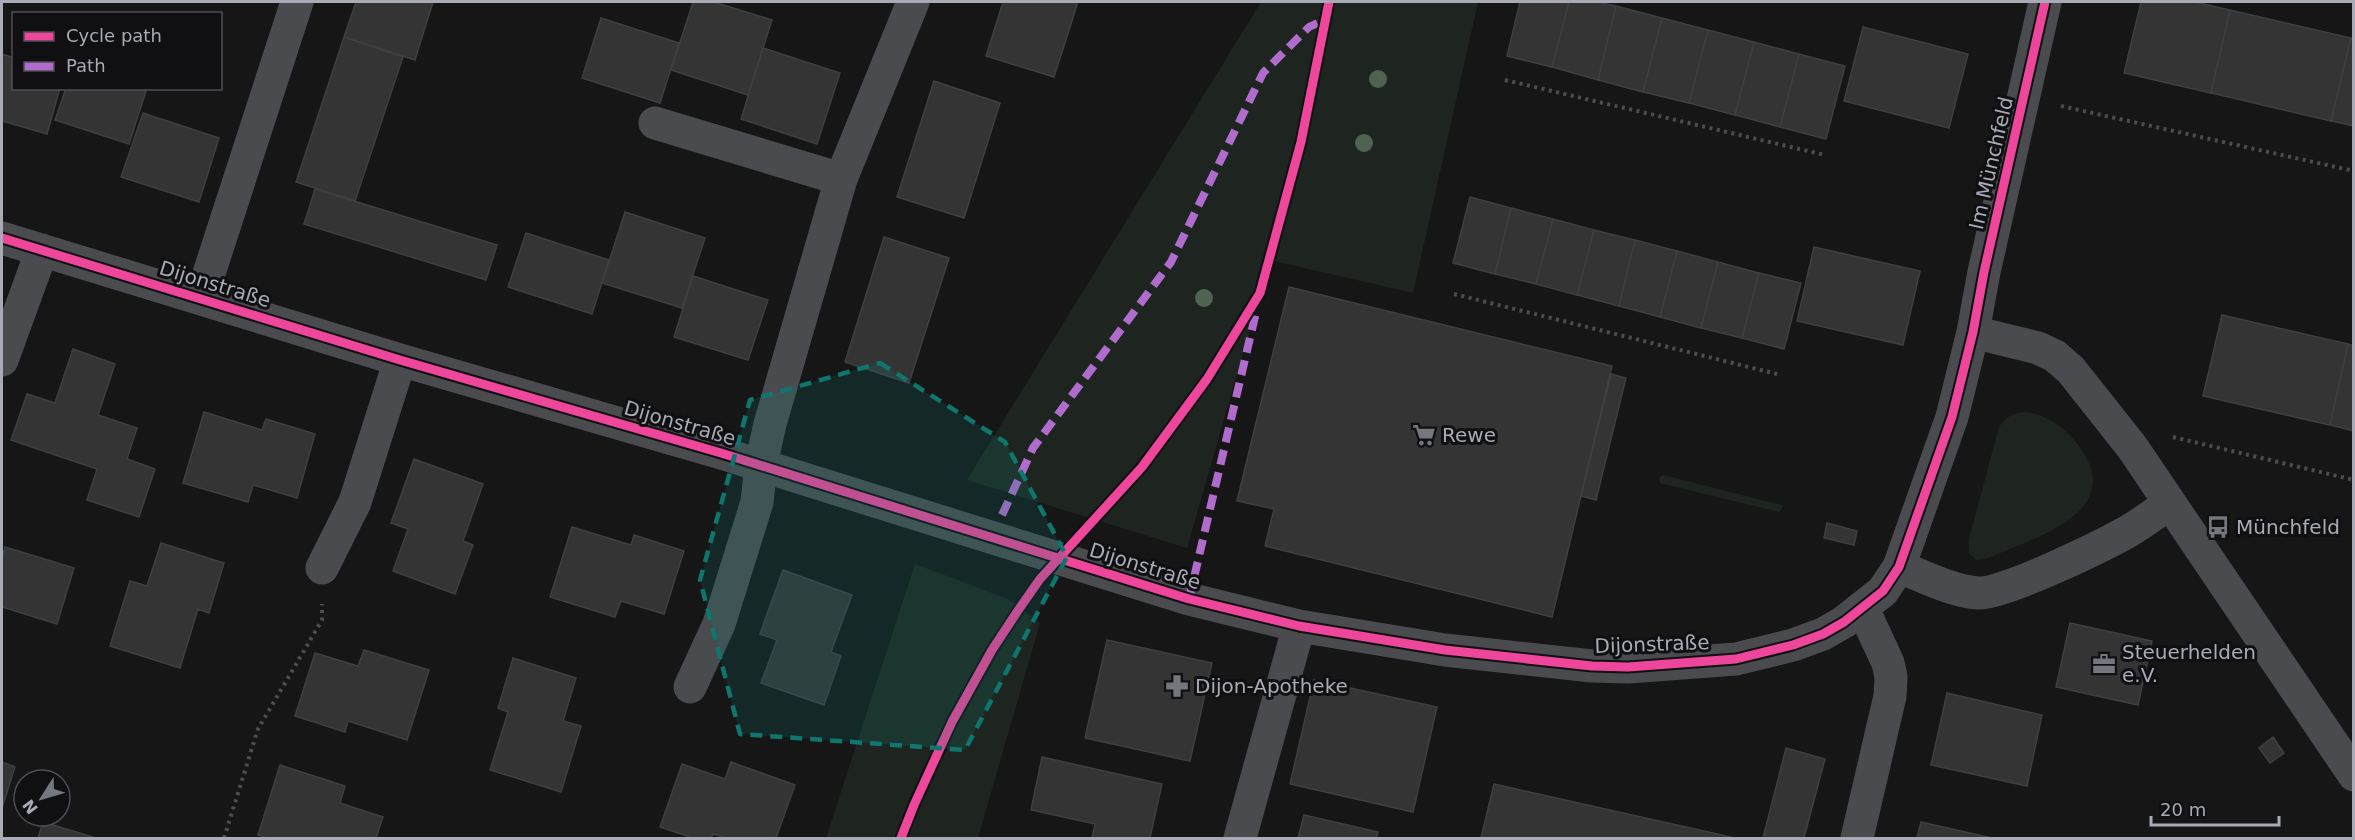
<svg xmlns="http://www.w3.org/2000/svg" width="2355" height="840" viewBox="0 0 2355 840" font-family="'DejaVu Sans',sans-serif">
<rect width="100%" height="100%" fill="#161616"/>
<path fill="#1e2520" d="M 1261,2 L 1478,2 L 1413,293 L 1270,260 L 1187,548 L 967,480 Z
M 2026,412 C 2052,417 2066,428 2081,449 C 2126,514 2031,539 1986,559 L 1976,560 L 1969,553 L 1969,539 L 1999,427 C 2006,416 2013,413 2026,412 Z
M 1663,475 L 1782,505 L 1782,509 L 1779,512 L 1660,483 L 1659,478 Z
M 915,564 L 1008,599 L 1040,623 L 978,838 L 826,838 Z"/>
<path fill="#343435" stroke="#3e3f42" stroke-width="1.5" d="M 356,2 L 433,2 L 415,60 L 344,37 Z
M 693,2 L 714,2 L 772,20 L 748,95 L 671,70 Z
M 1003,2 L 1078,2 L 1054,77 L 986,56 Z
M 1520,2 L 1569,2 L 1552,67 L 1507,56 Z
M 1569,2 L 1598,2 L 1616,6 L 1598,80 L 1552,67 Z
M 2141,2 L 2195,2 L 2230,10 L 2211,93 L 2124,73 Z
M 1616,6 L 1662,18 L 1643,92 L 1598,80 Z
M 2230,10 L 2351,38 L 2331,121 L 2211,93 Z
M 601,18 L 679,43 L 660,103 L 582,78 Z
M 1662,18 L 1708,30 L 1689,103 L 1643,92 Z
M 1863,27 L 1968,54 L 1949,128 L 1844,101 Z
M 1708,30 L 1754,42 L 1735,115 L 1689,103 Z
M 344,37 L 403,57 L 355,201 L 296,182 Z
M 2351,38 L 2354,38 L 2354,126 L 2331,121 Z
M 1754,42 L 1799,54 L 1780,127 L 1735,115 Z
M 763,48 L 840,73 L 817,144 L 741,119 Z
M 2,54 L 14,58 L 14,88 L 60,88 L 47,134 L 2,121 Z
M 1799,54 L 1845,66 L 1826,139 L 1780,127 Z
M 934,81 L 1000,103 L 964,218 L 897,197 Z
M 66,88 L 147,88 L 129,144 L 55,120 Z
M 143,113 L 219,138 L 199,202 L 121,177 Z
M 315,189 L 497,245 L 486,280 L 304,224 Z
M 1470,197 L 1511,208 L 1495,274 L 1453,263 Z
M 1511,208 L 1553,219 L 1536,284 L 1495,274 Z
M 625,212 L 705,238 L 682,308 L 602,283 Z
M 1553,219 L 1594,230 L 1577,295 L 1536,284 Z
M 1594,230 L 1635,240 L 1619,306 L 1577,295 Z
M 526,233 L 609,260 L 592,314 L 508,287 Z
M 884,237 L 949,258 L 909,383 L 845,362 Z
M 1635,240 L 1677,251 L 1660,317 L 1619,306 Z
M 1814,247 L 1920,271 L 1903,345 L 1797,321 Z
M 1677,251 L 1718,262 L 1701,328 L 1660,317 Z
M 1718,262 L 1759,273 L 1742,338 L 1701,328 Z
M 1759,273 L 1801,283 L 1784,349 L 1742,338 Z
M 693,276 L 768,300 L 748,360 L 674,337 Z
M 1289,287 L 1612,366 L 1552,617 L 1265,546 L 1274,509 L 1237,501 Z
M 2222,315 L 2348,344 L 2330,425 L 2203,396 Z
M 2348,344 L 2354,346 L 2354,431 L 2330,425 Z
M 73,349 L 115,364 L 98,415 L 137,428 L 127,459 L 155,469 L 139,517 L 87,500 L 97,469 L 11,440 L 27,394 L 55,403 Z
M 1611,374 L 1626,378 L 1596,500 L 1581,496 Z
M 204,412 L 262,430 L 266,419 L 315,434 L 297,498 L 253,485 L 248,502 L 183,483 Z
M 414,459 L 483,484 L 463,541 L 473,545 L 455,594 L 393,571 L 408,529 L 391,523 Z
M 1827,523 L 1857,531 L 1854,545 L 1824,538 Z
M 572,527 L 631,545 L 634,535 L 684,551 L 664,614 L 621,601 L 615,617 L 550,597 Z
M 161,543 L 224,563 L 209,613 L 198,609 L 180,668 L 110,646 L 130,581 L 147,586 Z
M 5,547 L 74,568 L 57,624 L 2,607 L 2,559 Z
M 783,570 L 852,595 L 831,652 L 841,656 L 824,705 L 761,683 L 777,640 L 760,634 Z
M 2070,623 L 2152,641 L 2138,705 L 2056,687 Z
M 1107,640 L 1212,663 L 1190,761 L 1085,738 Z
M 364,650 L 429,670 L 407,740 L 348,721 L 345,732 L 295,716 L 315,653 L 358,666 Z
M 513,658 L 576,678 L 563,721 L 581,726 L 561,792 L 490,770 L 508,712 L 498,708 Z
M 1314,680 L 1437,707 L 1413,812 L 1290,784 Z
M 1947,693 L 2042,715 L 2027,786 L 1931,765 Z
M 2273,737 L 2284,753 L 2270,763 L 2259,748 Z
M 1786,748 L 1825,759 L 1804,838 L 1763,838 Z
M 1042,757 L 1162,784 L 1150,838 L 1092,838 L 1095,824 L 1031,810 Z
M 2,762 L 15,767 L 2,808 Z
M 731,762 L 795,785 L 776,838 L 726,838 L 713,834 L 711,838 L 693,838 L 660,827 L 682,764 L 725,779 Z
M 280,765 L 345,786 L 340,803 L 383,817 L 376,838 L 268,838 L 258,835 Z
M 1494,784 L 1735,838 L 1481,838 Z
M 1304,815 L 1378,832 L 1376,838 L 1298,838 Z
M 43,822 L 93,837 L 92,838 L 38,838 Z
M 1921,822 L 1992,838 L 1917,838 Z"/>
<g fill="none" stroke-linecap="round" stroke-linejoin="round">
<path stroke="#4c4d50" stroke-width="4" stroke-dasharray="3 4.5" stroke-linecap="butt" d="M 1505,80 L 1825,155
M 2061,106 L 2354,171
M 1454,294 L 1777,374
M 2173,437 L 2354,480
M 224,838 L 258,729 L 322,620 L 322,604"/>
<path stroke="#4a4b4f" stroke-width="33" d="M 655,123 L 841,179
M 2,238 L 400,360 L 721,453 L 1189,599 L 1299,626 L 1445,650 L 1592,666 L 1628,667 L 1736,659 L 1793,645 L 1823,634 L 1844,622 L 1883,591 L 1899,567 L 1952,417 L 1973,332 L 1984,272 L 2045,2
M 201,298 L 297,2
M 1973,332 L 2038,348 L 2055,356 L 2071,370 L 2132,447 L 2354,775
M 2,360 L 42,250
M 1899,567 C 1924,576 1951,591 1978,593 C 2002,595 2102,546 2127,532 C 2141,524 2155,513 2169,504
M 322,568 L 355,502 L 400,360
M 690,687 L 719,624 L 757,502 L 761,465 L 770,424 L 841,179 L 913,2
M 1240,838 L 1299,626
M 1857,838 L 1890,696 L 1891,677 L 1888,663 L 1863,609"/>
<path stroke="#b06ccc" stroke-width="8" stroke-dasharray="15 8" stroke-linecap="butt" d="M 1002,515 L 1033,448 L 1171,262 L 1263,73 L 1309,27 L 1326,19
M 1189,599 L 1257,308"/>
<g stroke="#101012" stroke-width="13">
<path id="cycleway" d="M 2,238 L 400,360 L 721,453 L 1189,599 L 1299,626 L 1445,650 L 1592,666 L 1628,667 L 1736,659 L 1793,645 L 1823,634 L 1844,622 L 1883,591 L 1899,567 L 1952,417 L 1973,332 L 1984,272 L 2045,2
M 901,838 L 914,805 L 952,722 L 992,650 L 1017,612 L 1040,579 L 1142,467 L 1207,379 L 1260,293 L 1301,142 L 1329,2"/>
</g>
<use href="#cycleway" stroke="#ed469a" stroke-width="9"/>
</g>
<g fill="#506252">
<circle cx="1378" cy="79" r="9"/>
<circle cx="1364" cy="143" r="9"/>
<circle cx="1204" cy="298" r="9"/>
</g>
<path fill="#0f766e" fill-opacity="0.2" stroke="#0f766e" stroke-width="4.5" stroke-dasharray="12 8" stroke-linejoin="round" d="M 880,363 L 1005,442 L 1067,557 L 965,750 L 740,734 L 700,580 L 750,400 Z"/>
<defs>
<g id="supermarket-bare" transform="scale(1.8)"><path d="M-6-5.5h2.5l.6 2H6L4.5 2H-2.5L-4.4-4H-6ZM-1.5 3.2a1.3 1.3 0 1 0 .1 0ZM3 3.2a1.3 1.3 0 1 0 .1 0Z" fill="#75777e" stroke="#101012" stroke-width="2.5" paint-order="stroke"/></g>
<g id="bus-bare" transform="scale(1.8)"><path d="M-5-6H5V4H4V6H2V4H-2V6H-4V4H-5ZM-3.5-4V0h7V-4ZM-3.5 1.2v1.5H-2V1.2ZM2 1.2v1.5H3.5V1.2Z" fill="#75777e" stroke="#101012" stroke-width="2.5" paint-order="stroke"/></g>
<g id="office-bare" transform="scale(1.8)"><path d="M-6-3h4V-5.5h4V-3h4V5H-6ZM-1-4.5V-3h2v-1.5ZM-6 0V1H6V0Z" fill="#75777e" stroke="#101012" stroke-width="2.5" paint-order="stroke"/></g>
<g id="pharmacy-bare" transform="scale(1.8)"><path d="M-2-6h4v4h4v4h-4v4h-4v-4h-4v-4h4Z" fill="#75777e" stroke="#101012" stroke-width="2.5" paint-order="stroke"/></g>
</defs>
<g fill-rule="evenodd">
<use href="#supermarket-bare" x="1424" y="435"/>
<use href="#bus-bare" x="2218" y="527"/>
<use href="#office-bare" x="2104" y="664"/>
<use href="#pharmacy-bare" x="1177" y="686"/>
</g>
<g text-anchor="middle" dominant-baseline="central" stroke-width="6" stroke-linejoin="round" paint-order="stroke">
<g font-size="20" fill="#a8abb6" stroke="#101012">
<text transform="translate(1991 163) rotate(-77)">Im Münchfeld</text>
<text transform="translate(215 284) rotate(17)">Dijonstraße</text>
<text transform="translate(680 423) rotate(16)">Dijonstraße</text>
<text transform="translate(1145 566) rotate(17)">Dijonstraße</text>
<text transform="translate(1652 644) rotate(-2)">Dijonstraße</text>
</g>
<g font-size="20" fill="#a8abb6" stroke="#101012" text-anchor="start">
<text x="1442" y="435">Rewe</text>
<text x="2236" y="527">Münchfeld</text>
<text x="2122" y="652">Steuerhelden<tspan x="2122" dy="23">e.V.</tspan></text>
<text x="1195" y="686">Dijon-Apotheke</text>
</g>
</g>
<rect width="2355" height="840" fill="none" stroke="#a8abb6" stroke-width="6"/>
<rect x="12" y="12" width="210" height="78" fill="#101012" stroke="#4d4e54" stroke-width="1.5"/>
<rect x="24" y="32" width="30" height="9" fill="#ed469a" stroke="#4d4e54" stroke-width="1.5"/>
<text x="66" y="42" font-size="18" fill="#a8abb6">Cycle path</text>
<rect x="24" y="62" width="30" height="9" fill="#b06ccc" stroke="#4d4e54" stroke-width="1.5"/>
<text x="66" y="72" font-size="18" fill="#a8abb6">Path</text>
<g transform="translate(42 798) rotate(233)"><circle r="28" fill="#101012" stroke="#4d4e54" stroke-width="1.5"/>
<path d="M0-4.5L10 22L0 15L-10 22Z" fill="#75777e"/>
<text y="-9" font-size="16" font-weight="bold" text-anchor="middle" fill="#a8abb6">N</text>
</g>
<path d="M2151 816v9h128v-9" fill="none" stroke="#a8abb6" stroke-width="3"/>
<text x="2160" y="816" font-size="18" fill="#a8abb6" stroke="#101012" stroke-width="4.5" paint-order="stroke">20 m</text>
</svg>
